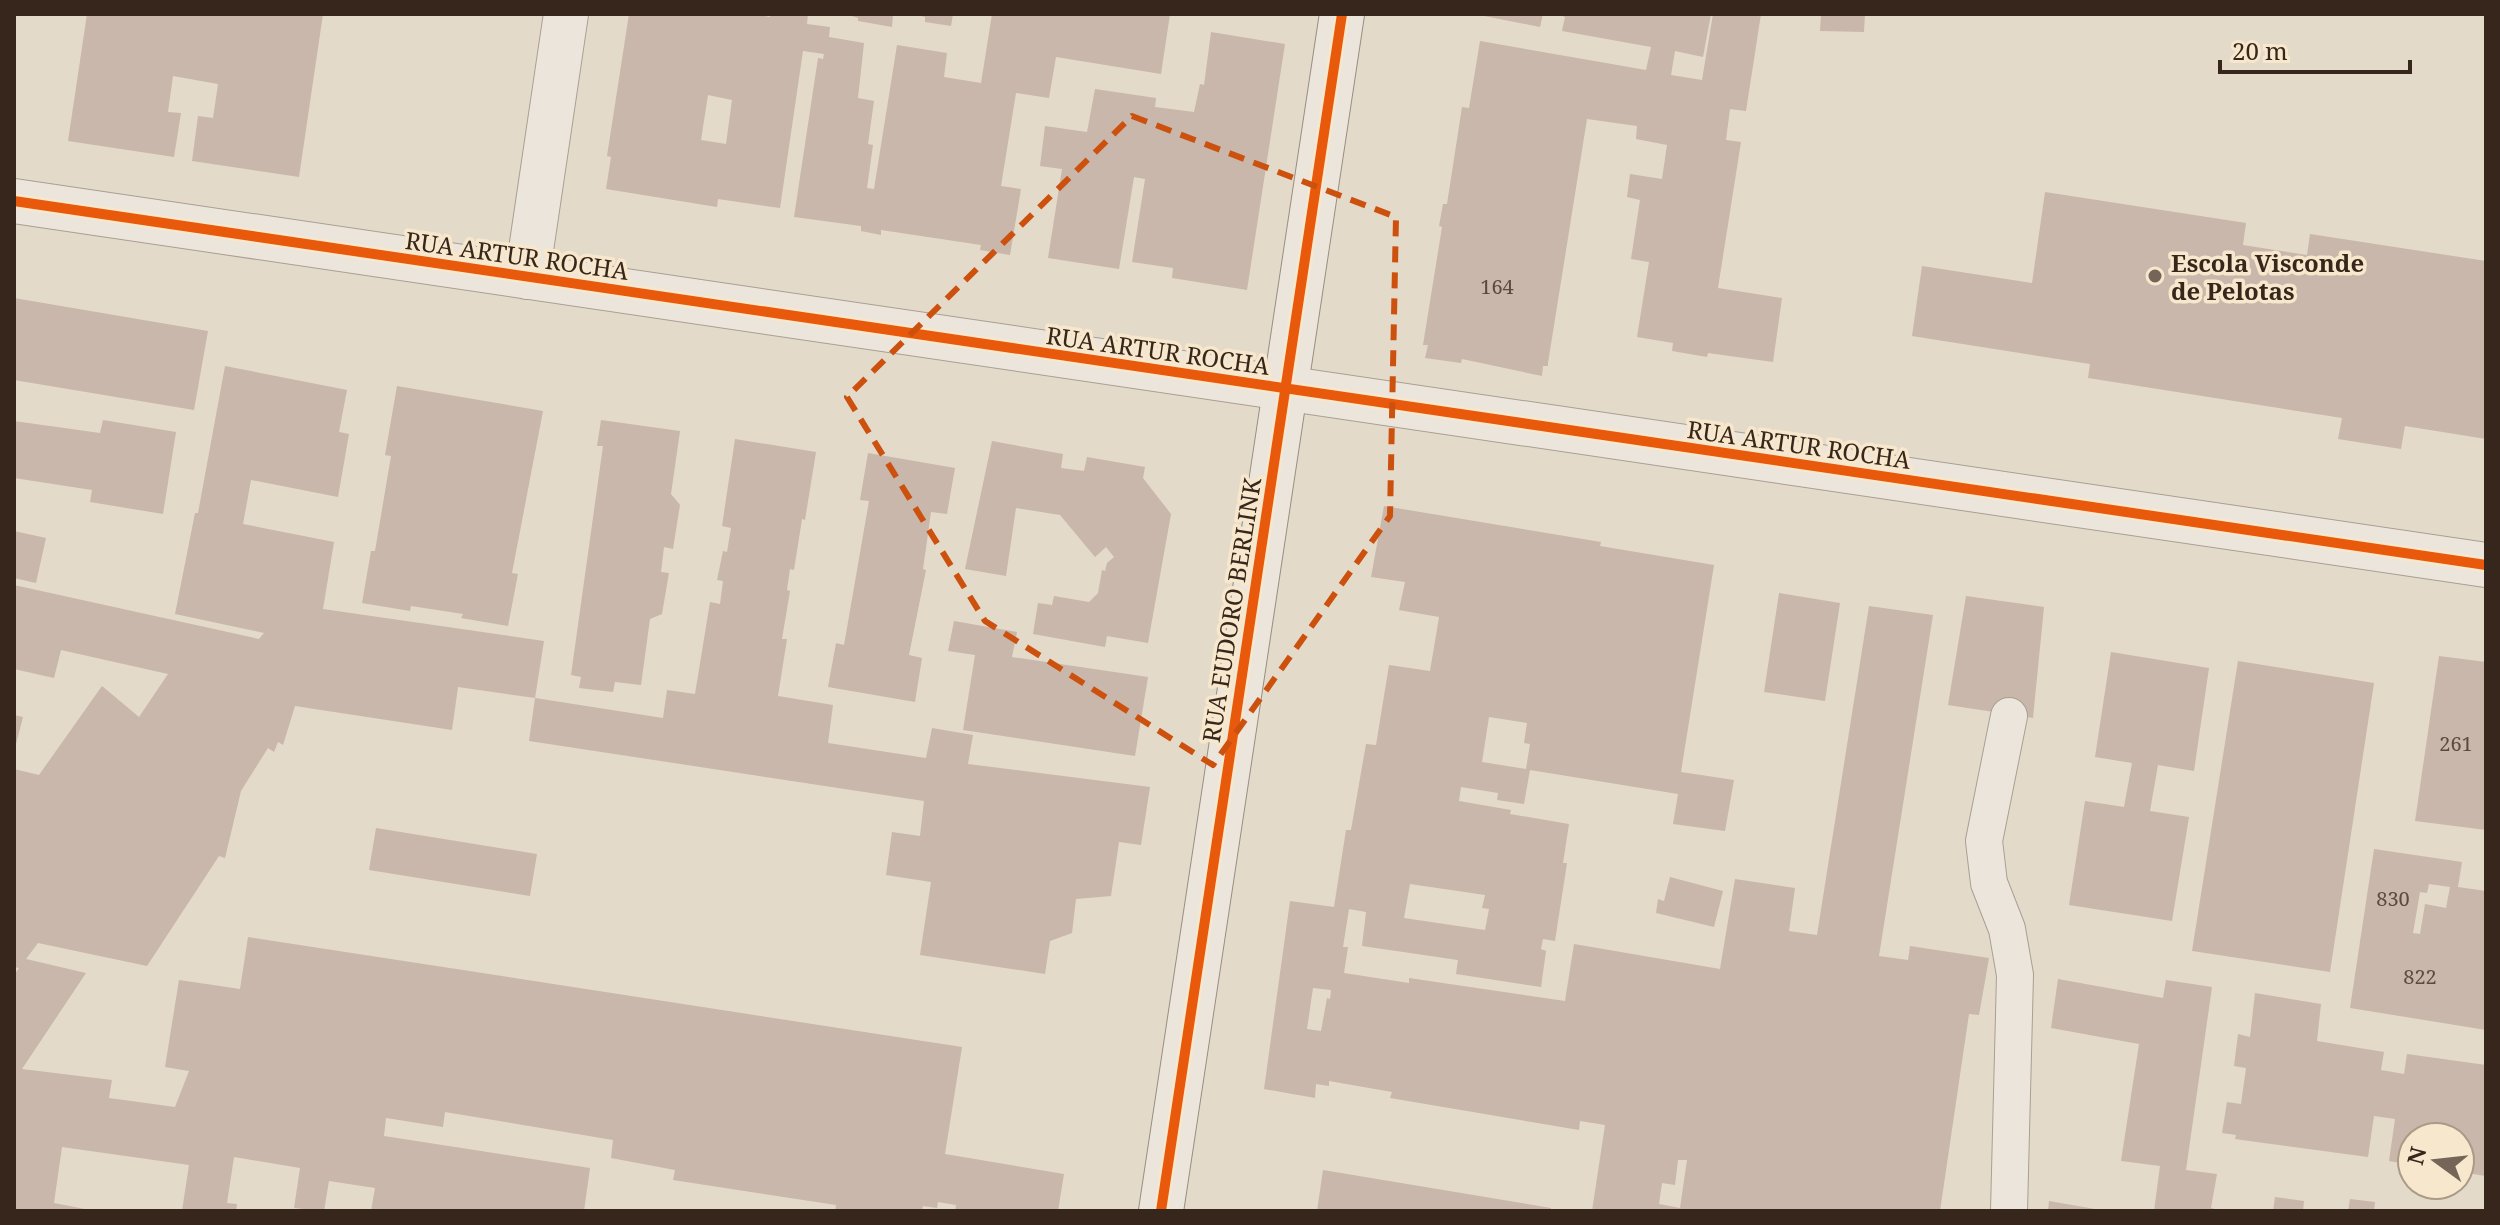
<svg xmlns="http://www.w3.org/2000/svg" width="2500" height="1225" viewBox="0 0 2500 1225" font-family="'Noto Serif',serif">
<rect width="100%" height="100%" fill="#e4dac9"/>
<path fill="#c8b7aa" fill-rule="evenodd" d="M 87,14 L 323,14 L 299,177 L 192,161 L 198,116 L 213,118 L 218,84 L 173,76 L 168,112 L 181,113 L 174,157 L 68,141 Z
M 629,14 L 753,14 L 770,17 L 770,14 L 808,14 L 807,24 L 830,27 L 829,37 L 864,43 L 858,98 L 874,101 L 868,144 L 873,145 L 867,188 L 874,189 L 897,45 L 947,53 L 944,77 L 981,83 L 992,14 L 1170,14 L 1161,74 L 1056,57 L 1049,98 L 1016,93 L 1001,186 L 1021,189 L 1010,255 L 980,250 L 981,245 L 881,230 L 881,235 L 861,231 L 861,226 L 794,217 L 818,58 L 823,59 L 824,54 L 803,51 L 780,208 L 718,199 L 717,207 L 606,189 L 611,157 L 607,156 ZM 708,95 L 732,100 L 726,144 L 701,140 Z
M 846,14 L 893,14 L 892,27 L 858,21 L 858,18 Z
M 914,14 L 953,14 L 951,26 L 925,22 L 925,17 Z
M 1474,14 L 1543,14 L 1540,27 Z
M 1558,14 L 1711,14 L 1703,57 L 1675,51 L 1671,75 L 1702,80 L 1713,14 L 1761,14 L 1746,111 L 1730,109 L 1726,140 L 1741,142 L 1718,288 L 1782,298 L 1773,362 L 1708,353 L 1707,357 L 1672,351 L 1673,343 L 1637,337 L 1649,262 L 1631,259 L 1640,200 L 1627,197 L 1630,174 L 1662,179 L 1667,145 L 1636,139 L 1637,126 L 1587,119 L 1548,363 L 1548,366 L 1543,366 L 1542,376 L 1462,359 L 1461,363 L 1425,358 L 1428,345 L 1423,345 L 1442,227 L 1439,226 L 1443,204 L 1447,204 L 1462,107 L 1469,108 L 1480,41 L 1646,70 L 1651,47 L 1562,31 L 1565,17 Z
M 1821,14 L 1865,14 L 1864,32 L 1820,31 Z
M 1211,32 L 1285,44 L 1247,290 L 1172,278 L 1173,268 L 1132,262 L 1145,179 L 1134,177 L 1119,269 L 1048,258 L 1062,169 L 1040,166 L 1045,126 L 1087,132 L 1095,89 L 1156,98 L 1155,107 L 1194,112 L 1200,84 L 1204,85 Z
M 2045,192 L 2246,223 L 2243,245 L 2307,255 L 2310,234 L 2486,261 L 2486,439 L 2405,426 L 2401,449 L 2338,439 L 2342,418 L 2088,378 L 2090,364 L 1912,336 L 1922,266 L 2032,283 Z
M 14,298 L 208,331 L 194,410 L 14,380 Z
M 225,366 L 347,390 L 339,432 L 349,434 L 338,497 L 251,480 L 243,524 L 334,542 L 323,609 L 544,641 L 535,698 L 458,687 L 452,730 L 295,706 L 283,745 L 278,742 L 274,752 L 268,748 L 241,791 L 225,858 L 219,856 L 147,966 L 38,943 L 26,959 L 86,973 L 22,1069 L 112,1080 L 109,1098 L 175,1107 L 189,1071 L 165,1067 L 179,980 L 240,989 L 248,937 L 962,1047 L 945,1154 L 1064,1174 L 1058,1211 L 955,1211 L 956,1205 L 938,1202 L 937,1208 L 923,1206 L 922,1211 L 835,1211 L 836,1205 L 673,1180 L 675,1170 L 611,1158 L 613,1140 L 445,1112 L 443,1127 L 386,1118 L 384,1136 L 590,1168 L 584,1211 L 371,1211 L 375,1188 L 329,1181 L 324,1211 L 294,1208 L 300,1168 L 234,1157 L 227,1203 L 237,1204 L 236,1211 L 182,1211 L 189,1165 L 62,1147 L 54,1203 L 95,1211 L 14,1211 L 14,975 L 19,968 L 14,967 L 14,769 L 39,775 L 102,686 L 139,717 L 168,674 L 61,650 L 54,678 L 14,669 L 14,585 L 259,639 L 264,633 L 175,614 L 195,513 L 198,513 Z
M 397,386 L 543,411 L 512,573 L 518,574 L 508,626 L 461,618 L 463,614 L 411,606 L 410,611 L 362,603 L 371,551 L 375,551 L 391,456 L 385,455 Z
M 103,420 L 176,432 L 163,514 L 90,502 L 92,490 L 14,478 L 14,421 L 100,433 Z
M 601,420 L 680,431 L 671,494 L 680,505 L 673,549 L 664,547 L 661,572 L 669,573 L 662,614 L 650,619 L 641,685 L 615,682 L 613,692 L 579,688 L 581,677 L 571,675 L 603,446 L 597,446 Z
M 735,439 L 816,452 L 805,520 L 802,519 L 794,570 L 790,569 L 787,590 L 790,591 L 782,639 L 787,639 L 778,696 L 833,705 L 828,743 L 926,758 L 932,728 L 973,735 L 968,764 L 1150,787 L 1141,845 L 1119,842 L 1111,896 L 1076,899 L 1072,933 L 1050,941 L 1045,974 L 920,955 L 931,882 L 886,875 L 892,832 L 920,836 L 924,801 L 529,741 L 535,698 L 663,718 L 667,690 L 695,694 L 710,602 L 720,604 L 723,581 L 717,580 L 723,551 L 727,552 L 731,528 L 722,526 Z
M 992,441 L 1063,454 L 1061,468 L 1084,471 L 1087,457 L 1145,467 L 1143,478 L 1171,514 L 1148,643 L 1107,636 L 1105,647 L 1033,634 L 1038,603 L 1052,605 L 1054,596 L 1089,602 L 1098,593 L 1102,570 L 1105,571 L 1107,563 L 1114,557 L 1106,547 L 1095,557 L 1060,515 L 1016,508 L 1006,576 L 965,569 Z
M 868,453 L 955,468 L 947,514 L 931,512 L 923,569 L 926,570 L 909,655 L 922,658 L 915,702 L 828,687 L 836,643 L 844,645 L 869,501 L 860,500 Z
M 1384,506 L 1601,542 L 1600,546 L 1714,565 L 1681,772 L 1734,780 L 1725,831 L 1673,824 L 1678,794 L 1530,770 L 1524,804 L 1497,800 L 1498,793 L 1461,787 L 1459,801 L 1511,810 L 1510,814 L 1569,824 L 1563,863 L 1567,863 L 1555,941 L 1543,939 L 1541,949 L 1546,951 L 1541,987 L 1456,974 L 1458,960 L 1362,946 L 1366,912 L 1349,909 L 1343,947 L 1348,947 L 1344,973 L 1409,983 L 1409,978 L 1565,1001 L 1574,944 L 1720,969 L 1735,879 L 1795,888 L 1789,931 L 1817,935 L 1869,606 L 1933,615 L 1879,956 L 1908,960 L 1910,946 L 1989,958 L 1979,1015 L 1969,1014 L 1940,1211 L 1592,1211 L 1605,1125 L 1580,1121 L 1579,1130 L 1390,1098 L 1392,1092 L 1329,1081 L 1329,1086 L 1316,1084 L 1315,1098 L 1264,1089 L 1290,901 L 1334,907 L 1346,830 L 1351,830 L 1366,744 L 1376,745 L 1389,665 L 1430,671 L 1439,617 L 1399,610 L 1405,582 L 1371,577 ZM 1489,717 L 1527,723 L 1524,743 L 1530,744 L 1526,769 L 1482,762 ZM 1410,884 L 1485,895 L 1482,908 L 1489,909 L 1485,930 L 1404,918 ZM 1313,988 L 1331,990 L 1330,999 L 1327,998 L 1321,1031 L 1307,1029 ZM 1678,1160 L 1687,1160 L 1680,1208 L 1659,1204 L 1662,1183 L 1675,1185 Z
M 14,531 L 46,538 L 36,583 L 14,578 Z
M 1779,593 L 1840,603 L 1825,701 L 1764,692 Z
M 1966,596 L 2044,607 L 2033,718 L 1948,705 Z
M 954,621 L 1017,632 L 1012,657 L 1148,677 L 1135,756 L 963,730 L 975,655 L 948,651 Z
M 2111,652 L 2209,668 L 2194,771 L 2158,765 L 2150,811 L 2189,817 L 2172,921 L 2069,905 L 2085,801 L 2124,807 L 2132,763 L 2095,757 Z
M 2439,656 L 2486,662 L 2486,830 L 2415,821 Z
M 2238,661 L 2374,683 L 2330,972 L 2192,951 Z
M 14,715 L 23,717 L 15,748 L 14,748 Z
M 376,828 L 537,854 L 530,896 L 369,870 Z
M 2374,849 L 2462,862 L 2458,887 L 2486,891 L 2486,1030 L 2350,1008 ZM 2429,884 L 2450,887 L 2446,908 L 2425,904 L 2420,934 L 2413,933 L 2420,892 L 2427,893 Z
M 1670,877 L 1723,891 L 1714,927 L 1656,913 L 1658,899 L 1664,901 Z
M 2058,979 L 2163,998 L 2166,980 L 2212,987 L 2186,1170 L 2217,1174 L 2211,1208 L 2222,1211 L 2154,1211 L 2160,1166 L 2121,1161 L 2139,1044 L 2051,1028 Z
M 2255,993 L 2321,1004 L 2317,1041 L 2384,1052 L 2381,1070 L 2404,1074 L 2407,1054 L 2486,1065 L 2486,1176 L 2460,1172 L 2460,1137 L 2412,1137 L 2412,1165 L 2389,1161 L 2395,1119 L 2374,1116 L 2368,1157 L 2235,1139 L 2236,1135 L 2222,1133 L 2227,1102 L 2241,1104 L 2246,1068 L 2234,1066 L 2238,1034 L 2250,1037 Z
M 1323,1170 L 1551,1208 L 1551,1211 L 1317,1211 Z
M 2275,1197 L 2304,1201 L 2303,1211 L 2273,1211 Z
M 2350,1199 L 2375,1202 L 2374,1211 L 2348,1211 Z
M 2049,1201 L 2095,1209 L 2095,1211 L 2048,1211 Z"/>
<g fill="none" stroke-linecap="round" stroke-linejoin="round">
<g stroke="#a99f93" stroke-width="38">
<path id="lane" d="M 2009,716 L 1984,841 L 1989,883 L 2007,929 L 2015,975 L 2009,1211"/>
</g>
<g stroke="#a99f93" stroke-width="46">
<path id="street" d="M 14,201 L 2486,565
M 527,277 L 566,14"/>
</g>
<g stroke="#988e82" stroke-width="46">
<path id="secondary" d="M 1161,1211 L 1342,14"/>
</g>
<use href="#lane" stroke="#ece5db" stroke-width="36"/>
<use href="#street" stroke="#ece5db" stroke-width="44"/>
<use href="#secondary" stroke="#ece5db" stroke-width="44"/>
<g stroke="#f7e7cd" stroke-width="15">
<path id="cycleway" d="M 14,201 L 2486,565
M 1161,1211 L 1342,14"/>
</g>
<use href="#cycleway" stroke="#e8590c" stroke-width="10"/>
</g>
<path fill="none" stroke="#cd510e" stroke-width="6" stroke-dasharray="16 10" stroke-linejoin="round" d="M 1132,116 L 1396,217 L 1390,516 L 1213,765 L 985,621 L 847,397 Z"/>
<circle fill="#746558" stroke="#f7e7cd" stroke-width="3" cx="2155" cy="276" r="8"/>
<g text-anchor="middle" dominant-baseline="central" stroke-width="7" stroke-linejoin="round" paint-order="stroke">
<g font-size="20" fill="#5b4a3f">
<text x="1497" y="286">164</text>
<text x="2456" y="743">261</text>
<text x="2393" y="898">830</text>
<text x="2420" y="976">822</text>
</g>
<g font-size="24" fill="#37261b" stroke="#f7e7cd">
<text transform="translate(517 255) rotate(8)">RUA ARTUR ROCHA</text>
<text transform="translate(1158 350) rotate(8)">RUA ARTUR ROCHA</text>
<text transform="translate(1799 444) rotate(8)">RUA ARTUR ROCHA</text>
<text transform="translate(1231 610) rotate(-81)">RUA EUDORO BERLINK</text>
</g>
<g font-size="24" font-weight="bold" fill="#37261b" stroke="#f7e7cd" text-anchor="start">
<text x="2171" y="262">Escola Visconde<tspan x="2171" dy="28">de Pelotas</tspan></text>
</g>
</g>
<rect width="2500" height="1225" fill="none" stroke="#37261b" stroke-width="32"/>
<g transform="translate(2436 1161) rotate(285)"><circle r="38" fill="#f7e7cd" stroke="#aa9a86" stroke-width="2"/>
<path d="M0-6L14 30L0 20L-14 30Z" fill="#746558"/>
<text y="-12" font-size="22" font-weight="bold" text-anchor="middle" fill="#37261b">N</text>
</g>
<path d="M2220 60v12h190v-12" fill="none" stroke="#37261b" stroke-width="4"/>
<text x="2232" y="60" font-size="24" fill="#37261b" stroke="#f7e7cd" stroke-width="6" paint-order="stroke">20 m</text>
</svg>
